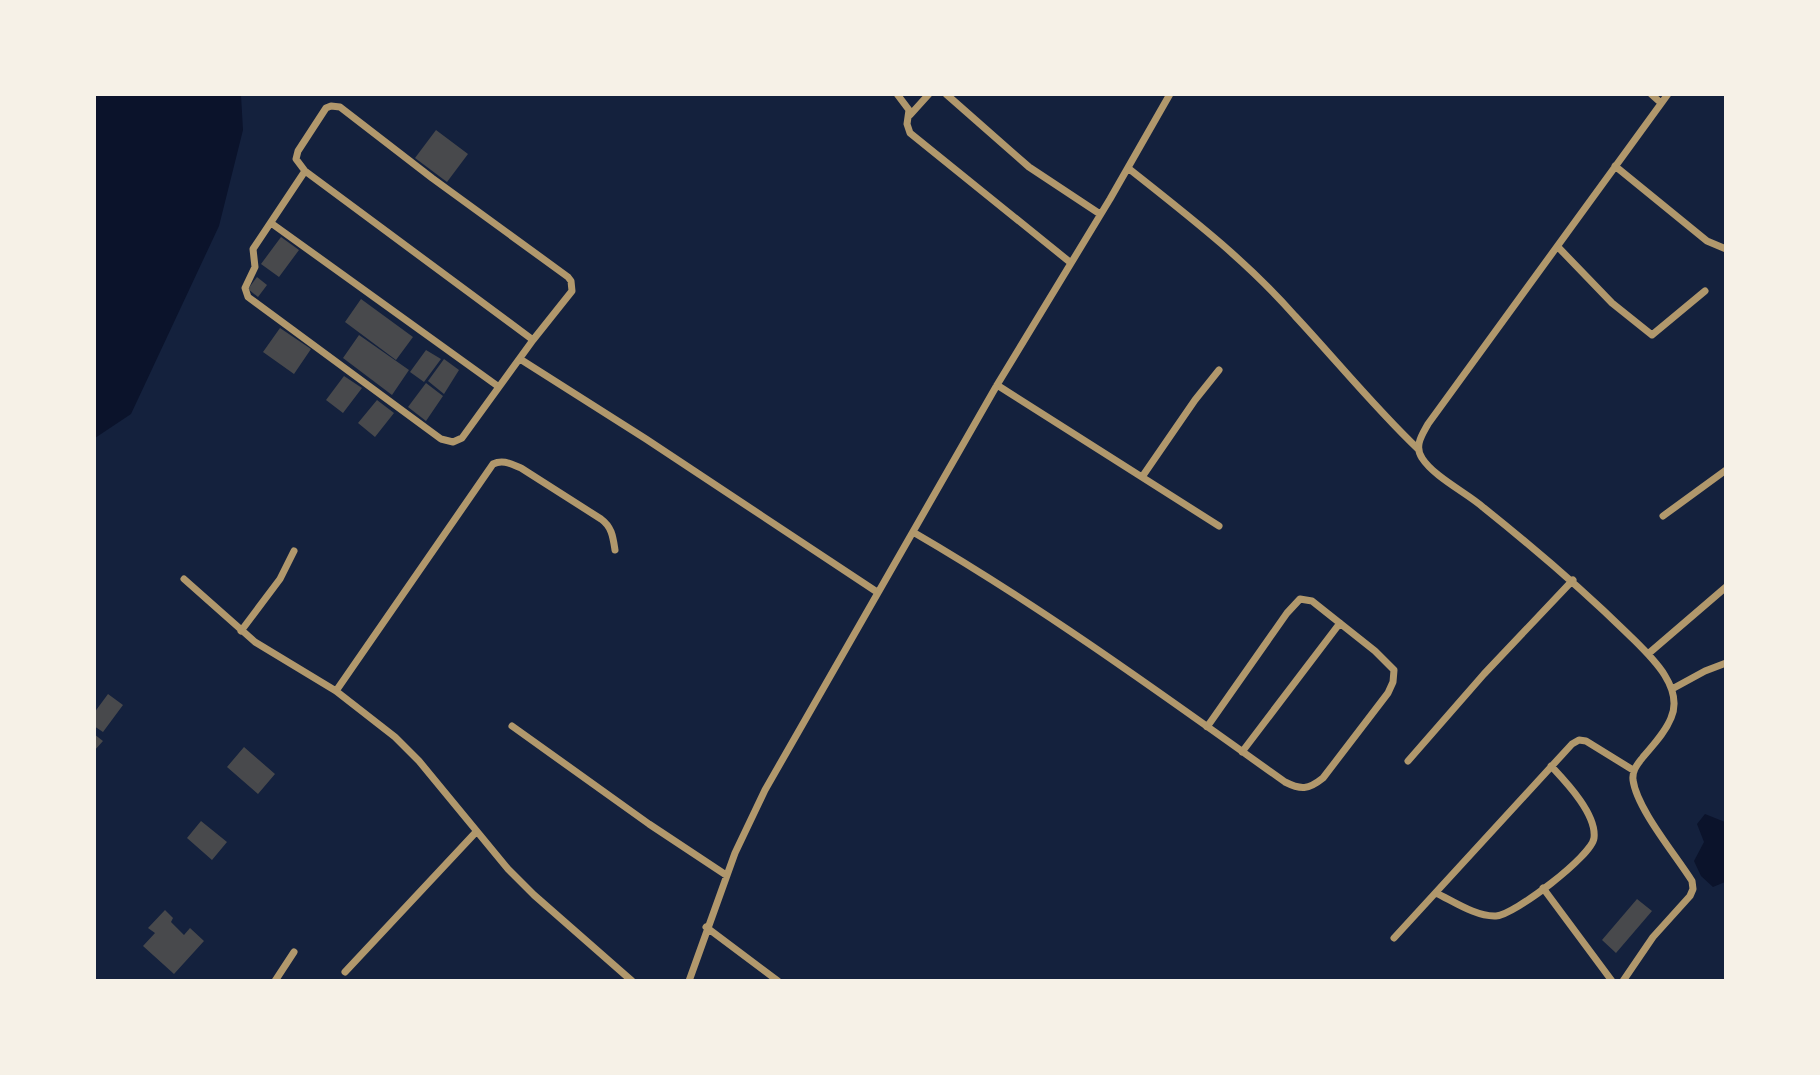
<svg xmlns="http://www.w3.org/2000/svg" width="1820" height="1075" viewBox="0 0 1820 1075" font-family="'Source Sans 3',sans-serif">
<rect width="100%" height="100%" fill="#14213d"/>
<path fill="#0b132b" d="M 95,94 L 241,95 L 243,130 L 219,226 L 131,414 L 95,438 Z
M 1705,814 L 1725,822 L 1725,882 L 1713,887 L 1701,876 L 1694,861 L 1704,842 L 1697,824 Z"/>
<path fill="#48494c" d="M 436,130 L 468,154 L 447,182 L 415,158 Z
M 281,237 L 299,250 L 279,277 L 261,264 Z
M 257,277 L 267,285 L 258,297 L 248,289 Z
M 361,299 L 413,337 L 396,360 L 345,322 Z
M 280,328 L 311,349 L 294,374 L 263,352 Z
M 359,335 L 409,370 L 392,395 L 343,358 Z
M 426,350 L 441,359 L 424,382 L 410,372 Z
M 444,359 L 459,370 L 444,394 L 428,381 Z
M 344,376 L 362,388 L 343,413 L 326,400 Z
M 426,383 L 443,396 L 426,421 L 408,407 Z
M 377,400 L 394,413 L 375,437 L 358,423 Z
M 108,694 L 123,705 L 103,732 L 94,726 L 94,713 Z
M 94,734 L 103,741 L 94,751 Z
M 244,747 L 275,774 L 258,794 L 227,767 Z
M 201,821 L 227,842 L 212,860 L 187,838 Z
M 1637,899 L 1652,911 L 1616,953 L 1602,940 Z
M 165,910 L 173,918 L 171,922 L 184,935 L 190,928 L 204,941 L 174,974 L 143,946 L 155,933 L 148,928 Z"/>
<g fill="none" stroke-linecap="round" stroke-linejoin="round">
<path stroke="#b1986c" stroke-width="7" d="M 897,94 L 909,110 L 907,124 L 910,133 L 1071,263
M 946,94 L 1029,167 L 1100,214
M 1651,94 L 1661,103
M 910,115 L 929,94
M 1615,166 L 1707,241 L 1726,249
M 1128,168 C 1186,214 1246,260 1295,316 C 1336,360 1374,407 1418,449
M 305,171 L 296,159 L 298,151 L 326,108 L 331,106 L 340,107 L 432,178 L 568,277 L 571,281 L 572,291 L 533,340 L 462,438 L 453,442 L 441,439 L 248,297 L 245,288 L 255,267 L 253,249 L 305,171 L 533,340
M 271,223 L 499,387
M 1558,247 L 1612,303 L 1652,335 L 1705,291
M 520,359 L 646,439 L 877,592
M 997,385 L 1219,526
M 1142,477 L 1195,400 L 1219,370
M 1663,516 L 1726,470
M 913,532 C 1042,607 1163,695 1285,782 C 1301,790 1308,790 1323,778 L 1388,693 L 1393,682 L 1394,670 L 1375,651 L 1312,601 L 1300,599 L 1287,613 L 1207,727
M 184,579 L 255,642 L 336,691 L 395,737 L 419,761 L 508,869 L 534,895 L 632,981
M 241,631 L 280,579 L 294,551
M 1648,654 L 1726,587
M 1672,689 L 1705,671 L 1726,663
M 336,691 L 493,464 C 503,459 511,464 521,468 L 601,519 C 612,527 613,537 615,550
M 512,726 L 649,824 L 726,875
M 1242,752 L 1340,623
M 1408,761 L 1484,674 L 1573,580
M 1543,888 L 1612,981
M 1436,893 C 1453,901 1476,917 1496,916 C 1514,915 1592,856 1594,838 C 1597,814 1565,781 1551,766
M 706,927 L 778,981
M 1394,938 L 1572,744 L 1579,740 L 1586,741 L 1633,770
M 345,972 L 476,832
M 275,981 L 294,952
M 689,981 L 735,853 L 765,790 L 997,385 L 1110,199 L 1170,94
M 1623,981 L 1653,937 L 1690,896 L 1693,889 L 1692,881 C 1675,854 1637,809 1633,780 C 1632,770 1637,765 1643,757 C 1653,745 1665,733 1671,718 C 1685,686 1648,654 1628,634 C 1582,589 1534,548 1484,508 C 1467,493 1434,477 1422,458 C 1414,446 1422,435 1428,424 L 1668,94"/>
</g>
<rect width="1820" height="1075" fill="none" stroke="#f6f1e7" stroke-width="192"/>
</svg>
